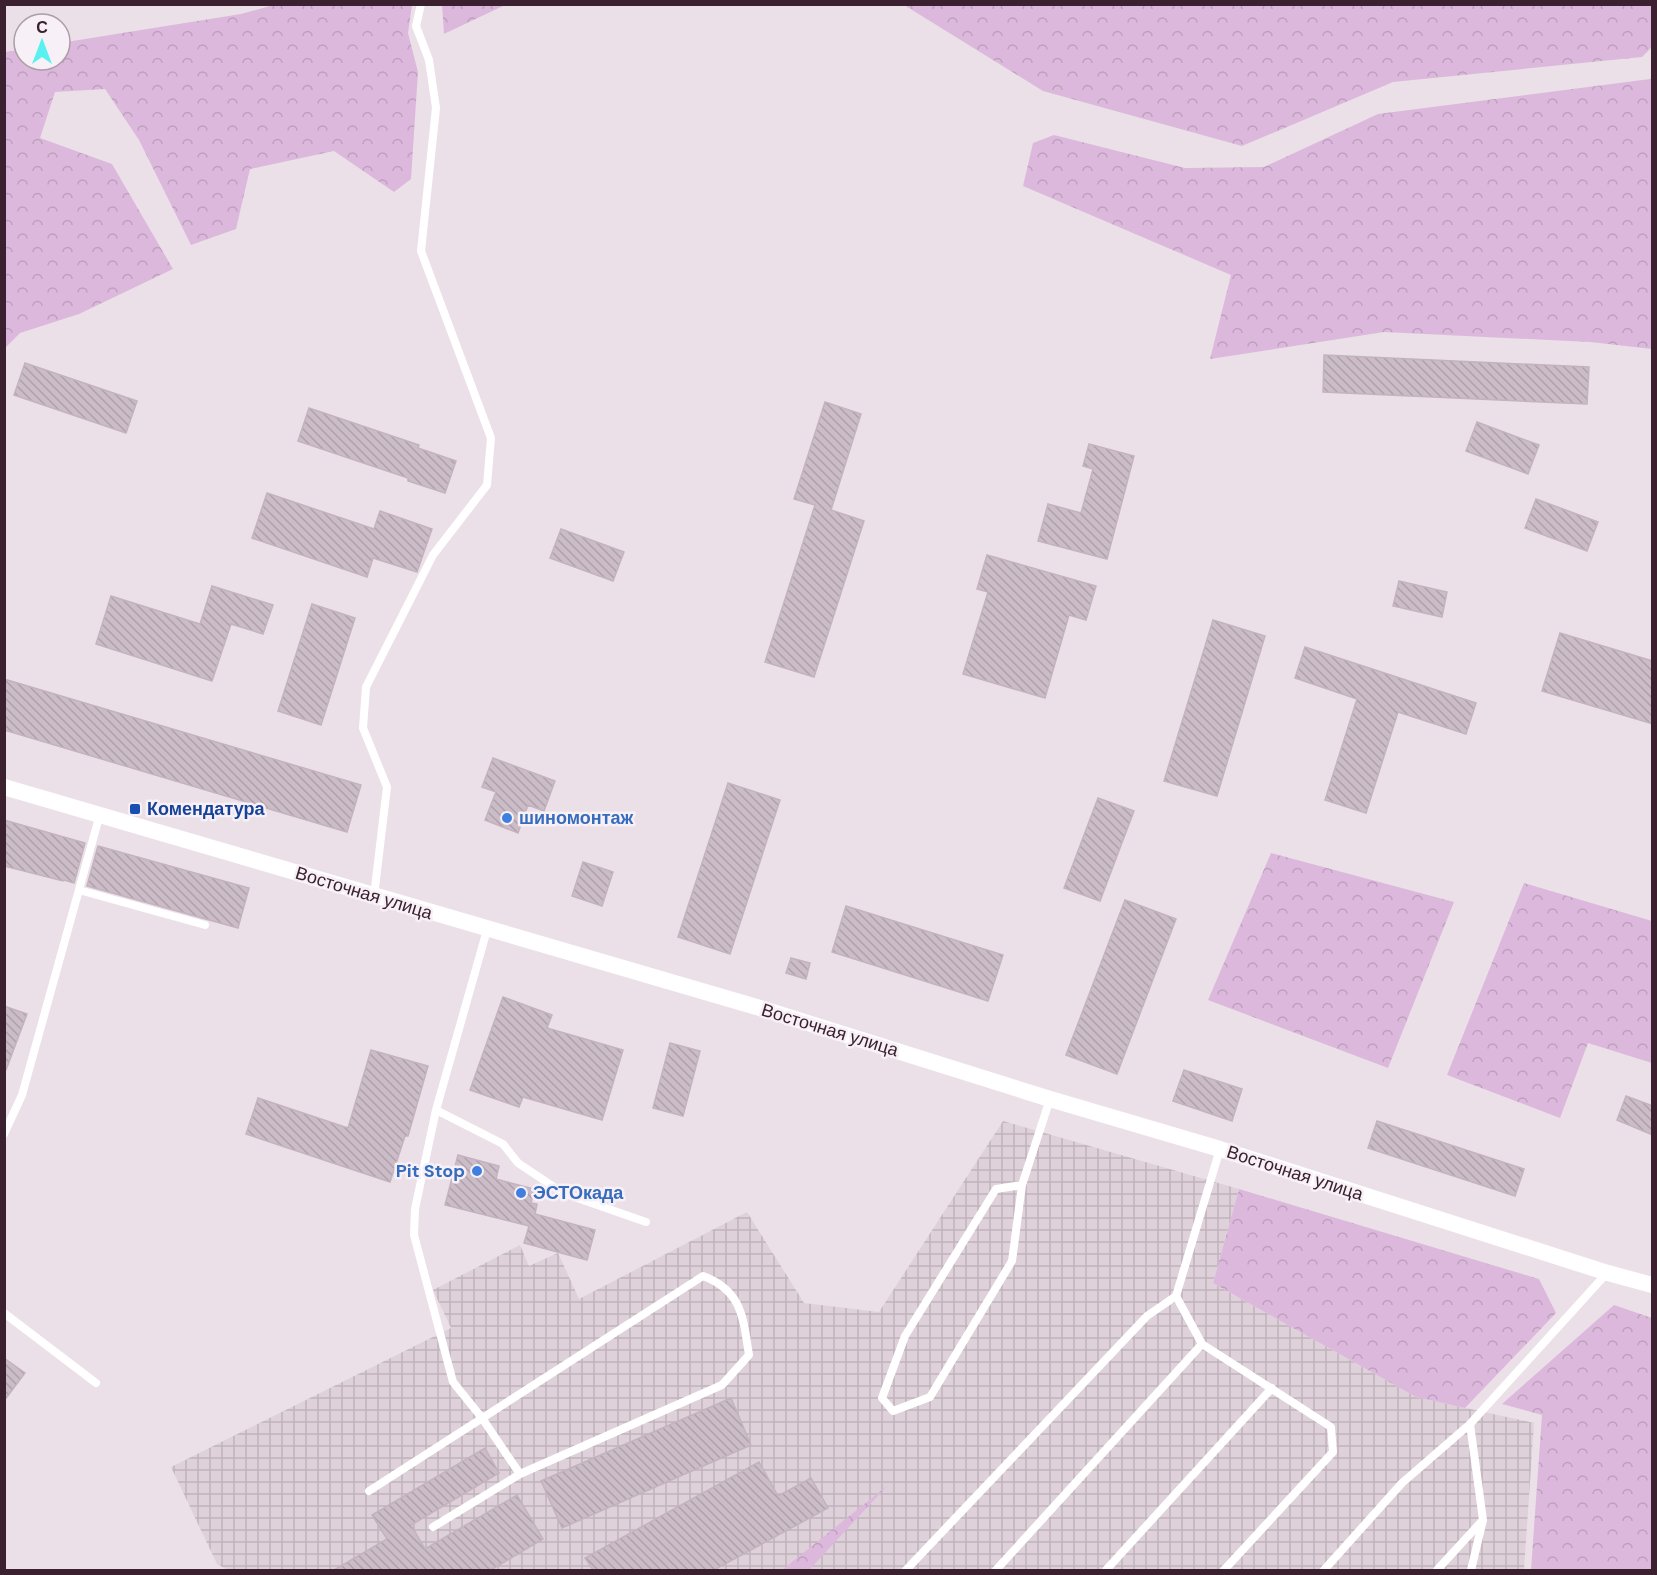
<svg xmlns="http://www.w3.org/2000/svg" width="1657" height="1575" viewBox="0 0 1657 1575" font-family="'DM Sans',sans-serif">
<defs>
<pattern id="industrial-grid" width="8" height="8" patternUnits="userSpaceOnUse" patternTransform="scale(1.5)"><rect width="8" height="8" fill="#dfd1da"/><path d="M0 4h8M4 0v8" fill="none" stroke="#c0b3bb"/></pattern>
<pattern id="forest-crowns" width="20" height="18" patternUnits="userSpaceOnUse" patternTransform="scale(1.5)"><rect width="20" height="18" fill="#dcb9dc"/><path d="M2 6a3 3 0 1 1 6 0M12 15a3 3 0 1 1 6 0" fill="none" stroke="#be9fbd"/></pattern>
<pattern id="building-back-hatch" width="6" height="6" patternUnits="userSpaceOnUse" patternTransform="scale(1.5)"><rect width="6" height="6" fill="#cbbcc7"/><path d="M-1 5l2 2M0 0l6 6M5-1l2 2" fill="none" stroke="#afa1ab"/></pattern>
</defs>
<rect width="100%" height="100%" fill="#ebe0e8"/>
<path fill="url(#industrial-grid)" d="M 1003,1121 L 1239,1189 L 1213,1283 L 1416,1397 L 1534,1423 L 1524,1570 L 228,1570 L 217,1564 L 171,1467 L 451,1328 L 433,1290 L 520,1245 L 529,1266 L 558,1253 L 579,1299 L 747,1212 L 804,1303 L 879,1312 Z"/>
<path fill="url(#forest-crowns)" d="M 277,4 L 412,5 L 408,33 L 418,72 L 411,179 L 394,192 L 334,151 L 250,169 L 236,229 L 191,245 L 139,140 L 105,89 L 55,92 L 40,138 L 112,164 L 173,269 L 79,314 L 20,333 L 5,348 L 5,52 L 24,49 L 24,60 L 60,60 L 60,43 L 241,14 Z
M 442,5 L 442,4 L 515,5 L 503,6 L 444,34 Z
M 904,5 L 1652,5 L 1652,47 L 1642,57 L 1393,82 L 1242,146 L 1043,91 Z
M 1652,77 L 1652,349 L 1590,342 L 1384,332 L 1210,359 L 1231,275 L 1023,186 L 1033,143 L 1054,135 L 1185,168 L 1264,167 L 1378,114 L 1650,79 Z
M 1271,853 L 1454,902 L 1388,1068 L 1208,1000 Z
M 1524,883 L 1652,921 L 1652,1063 L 1588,1043 L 1560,1118 L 1447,1075 Z
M 1239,1189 L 1539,1279 L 1556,1313 L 1465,1408 L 1416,1397 L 1213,1283 Z
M 1614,1305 L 1652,1318 L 1652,1570 L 1531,1570 L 1542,1415 L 1502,1404 Z
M 888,1485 L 809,1570 L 782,1570 Z"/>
<path fill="url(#building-back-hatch)" stroke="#c4b3be" stroke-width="1.5" d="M 1324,355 L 1589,367 L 1587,404 L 1323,392 Z
M 25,363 L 137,401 L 126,433 L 14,395 Z
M 825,402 L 861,414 L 831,510 L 864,521 L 814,677 L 765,662 L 815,505 L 794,499 Z
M 309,408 L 419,445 L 418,448 L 456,461 L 445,493 L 408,481 L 408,478 L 298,441 Z
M 1477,422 L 1539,445 L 1528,474 L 1466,451 Z
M 1089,444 L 1134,456 L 1107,559 L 1038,541 L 1048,504 L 1081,513 L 1093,469 L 1083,466 Z
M 267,493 L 374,529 L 380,511 L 432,529 L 417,572 L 373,558 L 367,577 L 252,538 Z
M 1536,499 L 1598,522 L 1587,551 L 1525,528 Z
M 561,529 L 624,552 L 613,581 L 550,558 Z
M 987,555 L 1096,586 L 1086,620 L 1069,615 L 1045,698 L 963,674 L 988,592 L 977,589 Z
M 1399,581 L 1447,592 L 1442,617 L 1393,606 Z
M 212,586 L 273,605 L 263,634 L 231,624 L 212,681 L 96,644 L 111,596 L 200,624 Z
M 312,604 L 355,618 L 321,725 L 278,711 Z
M 1213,620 L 1265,636 L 1217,796 L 1164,781 Z
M 1560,633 L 1653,661 L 1653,724 L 1542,691 Z
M 1305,647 L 1476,703 L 1466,734 L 1398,712 L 1366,813 L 1325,800 L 1357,699 L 1295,678 Z
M 4,679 L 361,785 L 347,832 L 4,730 Z
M 493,758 L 555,781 L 544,811 L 528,805 L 518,833 L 485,820 L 496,792 L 482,787 Z
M 728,783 L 780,800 L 730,954 L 678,937 Z
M 1098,798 L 1134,811 L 1100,901 L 1064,888 Z
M 4,820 L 85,843 L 74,883 L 64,880 L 63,881 L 4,866 Z
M 98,846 L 249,888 L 238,928 L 87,886 Z
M 583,862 L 613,872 L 602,906 L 572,896 Z
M 1125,900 L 1176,919 L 1117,1074 L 1066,1055 Z
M 846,906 L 1003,955 L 988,1001 L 832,952 Z
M 791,958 L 810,963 L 806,979 L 786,973 Z
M 503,997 L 552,1015 L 547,1028 L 623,1050 L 602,1120 L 523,1097 L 519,1107 L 470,1090 Z
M 4,1006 L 27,1014 L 6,1070 L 4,1070 Z
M 670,1043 L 700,1051 L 683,1116 L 653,1108 Z
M 371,1050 L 428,1066 L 408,1136 L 405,1136 L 390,1182 L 246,1134 L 258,1098 L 348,1128 Z
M 1184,1070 L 1242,1089 L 1232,1121 L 1173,1101 Z
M 1626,1096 L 1653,1106 L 1653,1135 L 1617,1120 Z
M 1377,1121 L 1524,1169 L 1515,1196 L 1368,1148 Z
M 458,1155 L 499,1166 L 496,1179 L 534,1189 L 531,1203 L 537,1204 L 535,1214 L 595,1230 L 587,1260 L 524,1243 L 529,1226 L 445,1205 Z
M 4,1358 L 25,1373 L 4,1401 Z
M 731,1398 L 751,1445 L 562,1528 L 541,1481 Z
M 485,1448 L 499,1473 L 411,1525 L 425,1549 L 517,1495 L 543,1539 L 491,1570 L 334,1570 L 387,1539 L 372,1515 Z
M 759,1462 L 778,1496 L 811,1478 L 828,1508 L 714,1570 L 593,1570 L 585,1558 Z"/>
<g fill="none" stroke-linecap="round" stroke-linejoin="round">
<path stroke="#fff" stroke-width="8" d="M 79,890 L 205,925
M 374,896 L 387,787 L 363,728 L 366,687 L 433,555 L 487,485 L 491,438 L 421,251 L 436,108 L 429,60 L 416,26 L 421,4
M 436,1110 L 503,1144 L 518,1163 L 563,1193 L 646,1222
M 4,1134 L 22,1095 L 100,814
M 1022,1185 L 996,1189 L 905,1336 L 882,1398 L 893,1411 L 930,1397 L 1012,1261 L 1022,1185 L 1050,1099
M 1176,1296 L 1202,1344 L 1331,1427 L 1333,1452 L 1224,1570
M 4,1313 L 96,1383
M 1470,1424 L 1483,1520 L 1471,1570
M 369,1491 L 703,1276 C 743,1291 743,1319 749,1355 L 722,1385 L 520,1474 L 482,1418 L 453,1382 L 414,1235 L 415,1209 L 436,1110 L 487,930
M 433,1527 L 520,1474
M 906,1570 L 1147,1316 L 1176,1296 L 1220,1149
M 996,1570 L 1202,1344
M 1106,1570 L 1272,1388
M 1324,1570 L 1402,1483 L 1470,1424 L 1607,1273
M 1437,1570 L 1482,1521"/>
<path stroke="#fff" stroke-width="16" d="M 4,787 L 760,1008 L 1050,1099 L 1220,1149 L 1608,1273 L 1652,1285"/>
</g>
<rect fill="#1a4fb4" stroke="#f7f0f6" stroke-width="2" x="129" y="803" width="12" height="12" rx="3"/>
<g fill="#3f7fe0" stroke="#f7f0f6" stroke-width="2">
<circle cx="507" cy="818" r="6"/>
<circle cx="477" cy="1171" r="6"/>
<circle cx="521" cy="1193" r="6"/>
</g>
<g text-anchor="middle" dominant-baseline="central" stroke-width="5" stroke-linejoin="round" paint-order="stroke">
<g font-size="18" font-weight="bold" fill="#164399" stroke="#f7f0f6" text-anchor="start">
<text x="147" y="809">Комендатура</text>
</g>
<g font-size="18" font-weight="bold" fill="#366cbe" stroke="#f7f0f6" text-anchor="start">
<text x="519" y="818">шиномонтаж</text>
<text x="465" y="1171" text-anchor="end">Pit Stop</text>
<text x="533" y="1193">ЭСТОкада</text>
</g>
<g font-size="18" fill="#3b212f" stroke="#f7f0f6">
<text transform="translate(364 893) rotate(17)">Восточная улица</text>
<text transform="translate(830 1030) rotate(17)">Восточная улица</text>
<text transform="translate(1295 1173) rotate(18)">Восточная улица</text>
</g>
</g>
<rect width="1657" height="1575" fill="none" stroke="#3b212f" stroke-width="12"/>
<g transform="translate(42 42)"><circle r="28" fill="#f7f0f6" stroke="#ac9da6" stroke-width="1.5"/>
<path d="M0-4.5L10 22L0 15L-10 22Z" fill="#58f1ef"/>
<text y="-9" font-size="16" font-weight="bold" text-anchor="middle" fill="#3b212f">С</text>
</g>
</svg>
